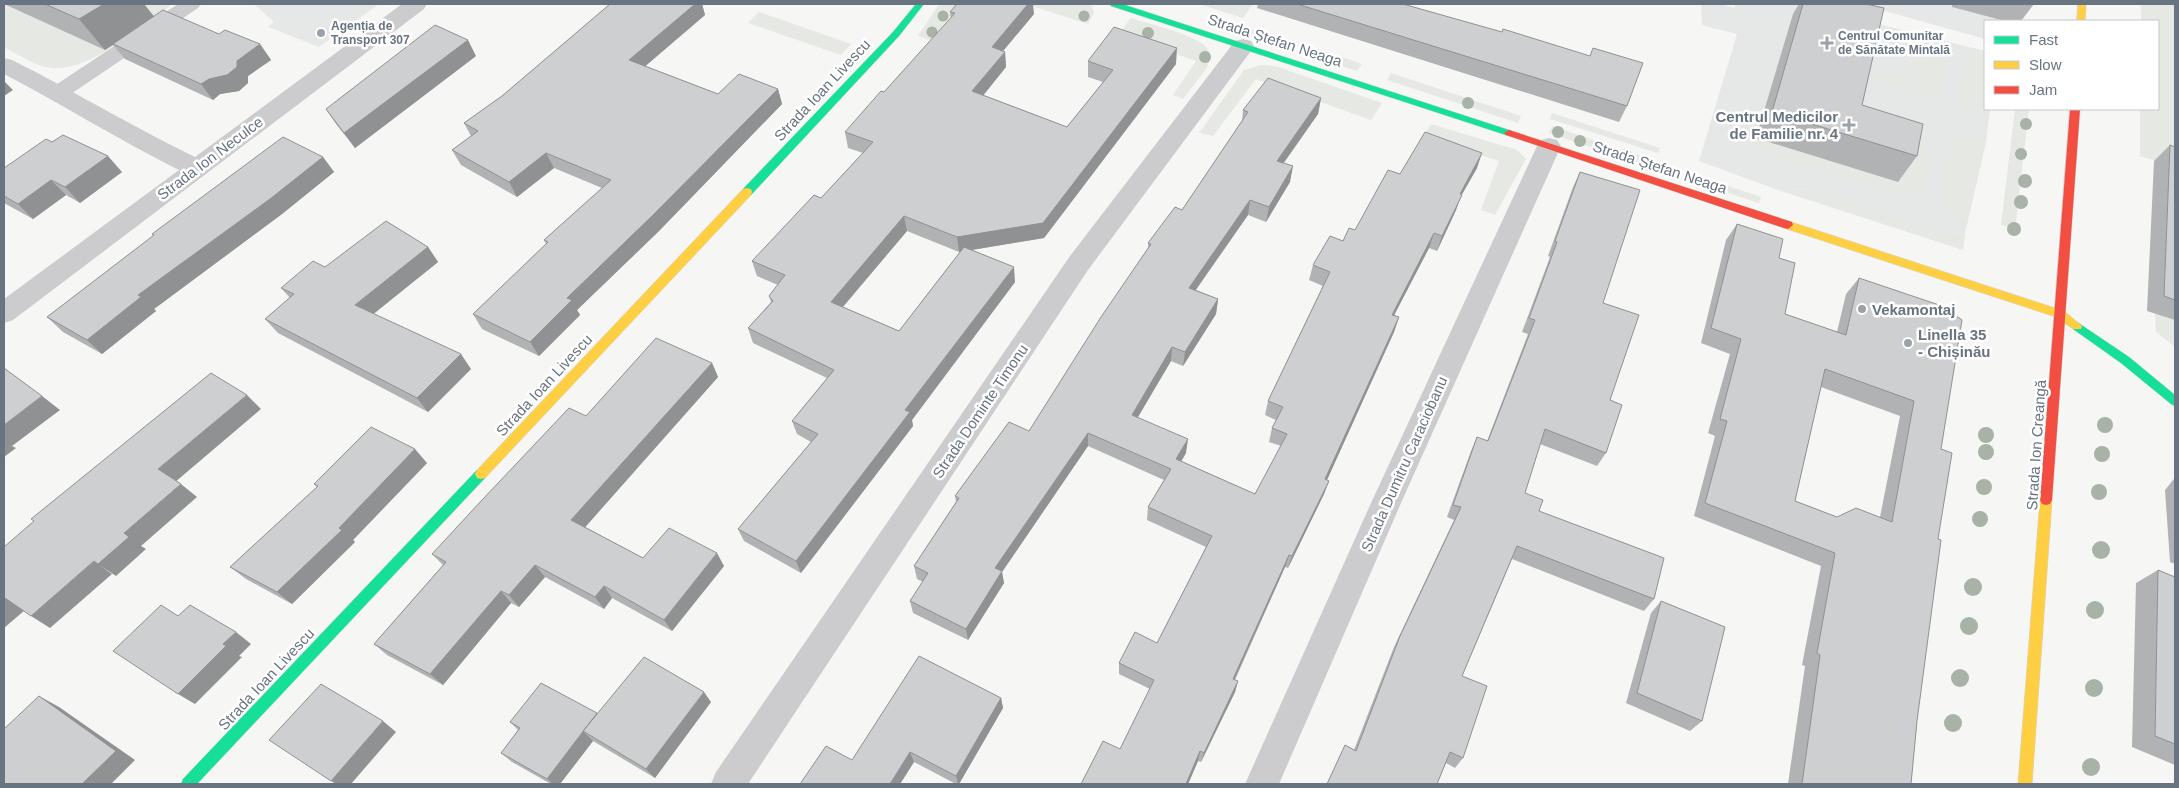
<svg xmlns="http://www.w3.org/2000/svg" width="2179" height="788" viewBox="0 0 2179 788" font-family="Helvetica,sans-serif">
<rect width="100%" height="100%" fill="#f6f6f5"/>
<path fill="#e6e7e7" d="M 254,4 L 379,4 L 319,47 L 268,27 L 274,22 Z
M 1199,4 L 1253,4 L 1243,18 Z
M 1701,4 L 1721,4 L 1734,8 L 1736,4 L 1800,4 L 1985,51 L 1985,109 L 1990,109 L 1986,142 L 1965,233 L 1950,234 L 1814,189 L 1778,190 L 1699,161 L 1737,34 L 1702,25 Z
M 1860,4 L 1997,4 L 2019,21 L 1985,21 L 1985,39 Z"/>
<path fill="#e5e8e3" d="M 4,4 L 86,41 L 128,4 L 170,4 L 169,7 C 139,29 84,76 46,67 C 32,64 17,54 4,47 Z
M 939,4 L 961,4 L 930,40 L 918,36 Z
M 1026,4 L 1085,4 L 1092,6 L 1094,13 L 1088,24 Z
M 2141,4 L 2175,4 L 2175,167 L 2140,156 L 2140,109 L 2156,111 L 2158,109 L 2158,21 L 2141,21 Z
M 759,12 L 851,44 L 841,55 L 748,23 Z
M 1131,18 C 1150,24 1187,33 1203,44 C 1207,47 1209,52 1211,57 L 1206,69 L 1183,99 L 1173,95 L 1196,61 L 1119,34 Z
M 1240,25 L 1277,37 L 1272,44 L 1236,32 Z
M 1922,34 C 1947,41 1947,52 1943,74 C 1942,83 1942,89 1935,96 L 1926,97 L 1858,77 L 1861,63 L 1915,78 Z
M 1314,48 L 1362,64 L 1357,71 L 1309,56 Z
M 1972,48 L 1985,51 L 1985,85 L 1982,107 L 1977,111 L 1970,110 L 1959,105 L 1958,99 L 1969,49 Z
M 1261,65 L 1275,66 L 1382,103 L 1371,120 L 1256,79 L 1213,136 L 1199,133 L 1244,70 Z
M 1391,73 L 1521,116 L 1518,123 L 1387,80 Z
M 2015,109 L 2029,109 L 2015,229 L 2001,225 Z
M 1552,113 L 1660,148 L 1658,153 L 1550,119 Z
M 1431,124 L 1517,150 L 1526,159 L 1495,215 L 1481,210 L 1499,161 L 1424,136 Z
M 1552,126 L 1656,161 L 1653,168 L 1549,133 Z
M 1917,133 L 1925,137 L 1930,146 L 1923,191 L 1918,194 L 1910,195 L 1887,192 L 1753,152 L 1756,138 L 1898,181 Z
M 1963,135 L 1973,136 L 1986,142 L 1967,224 C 1956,221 1946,217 1941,206 L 1951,143 L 1956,136 Z
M 1697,176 L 1761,197 L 1759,203 L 1695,182 Z
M 1814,189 L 1950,234 L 1965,233 L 1963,250 L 1778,190 Z
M 2155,313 L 2175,320 L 2175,347 L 2156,332 Z"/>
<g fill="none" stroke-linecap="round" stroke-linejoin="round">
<g stroke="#d2d2d3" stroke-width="1">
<path id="fast" d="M 916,4 L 924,4 L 899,36 L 751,195 L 743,195 L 742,192 L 743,189 L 893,32 Z
M 1110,4 L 1122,4 L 1512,131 L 1514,133 L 1509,136 L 1506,135 L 1111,6 Z
M 2077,322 L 2129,357 L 2175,395 L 2175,406 L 2171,404 L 2121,363 L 2073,329 L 2072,326 Z
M 481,469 L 485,470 L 487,474 L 485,478 L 197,784 L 181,784 L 183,779 L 477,470 Z"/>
</g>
<g stroke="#d2d2d3" stroke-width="1">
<path id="slow" d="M 2078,4 L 2086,4 L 2085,21 L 2077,21 Z
M 747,188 L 751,189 L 752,192 L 751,195 L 485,478 L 481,479 L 477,478 L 475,474 L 477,470 L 743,189 Z
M 1788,221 L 2064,311 L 2082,326 L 2081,329 L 2073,329 L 2056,317 L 1784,228 L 1783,225 Z
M 2046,495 L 2050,496 L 2052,500 L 2032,784 L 2018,784 L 2040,500 L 2042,496 Z"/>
</g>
<g stroke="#d2d2d3" stroke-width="1">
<path id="jam" d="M 2070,109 L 2080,109 L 2052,500 L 2050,504 L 2046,505 L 2042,504 L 2040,500 Z
M 1509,130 L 1792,222 L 1793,225 L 1788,229 L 1784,228 L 1506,135 L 1504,133 Z"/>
</g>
<path fill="#ccccce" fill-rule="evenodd" d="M 178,4 L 201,4 L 198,8 L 65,98 L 58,100 L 51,98 L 48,93 L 51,88 Z"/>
<path fill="#ccccce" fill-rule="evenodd" d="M 402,4 L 427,4 L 424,9 L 13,320 L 4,323 L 4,299 L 179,170 C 119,140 63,105 4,74 L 4,58 L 12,60 C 74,91 133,127 195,157 Z
M 1243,39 L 1251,41 L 1254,46 L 1251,51 L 1088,270 L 748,784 L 711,784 L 716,772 L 1070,256 L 1235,41 Z
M 1549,138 L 1557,140 L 1561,146 L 1401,503 L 1279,784 L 1245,784 L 1371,503 L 1537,146 L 1541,140 Z"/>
<use href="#fast" fill="#16e098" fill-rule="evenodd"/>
<use href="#slow" fill="#ffcf43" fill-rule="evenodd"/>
<use href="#jam" fill="#f24e42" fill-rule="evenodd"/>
</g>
<g fill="#a8b2a7">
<circle cx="943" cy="16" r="5.5"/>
<circle cx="1084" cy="16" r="5.5"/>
<circle cx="932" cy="32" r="5.5"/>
<circle cx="1148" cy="33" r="6"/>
<circle cx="1205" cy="57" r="6"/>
<circle cx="1468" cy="103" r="6"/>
<circle cx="2026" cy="124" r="6"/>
<circle cx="1558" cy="132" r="6"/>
<circle cx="1580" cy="141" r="6"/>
<circle cx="1600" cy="147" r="6"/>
<circle cx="2021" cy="154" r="6"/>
<circle cx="1626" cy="155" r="6"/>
<circle cx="2025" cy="181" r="7"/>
<circle cx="2021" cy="202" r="7"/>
<circle cx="2014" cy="229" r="7"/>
<circle cx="2105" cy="425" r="8"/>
<circle cx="1986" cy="435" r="8"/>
<circle cx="1986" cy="452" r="8"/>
<circle cx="2102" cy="454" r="8"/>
<circle cx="1984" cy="487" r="8"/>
<circle cx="2099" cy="492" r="8"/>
<circle cx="1980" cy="519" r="8"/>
<circle cx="2101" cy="550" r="9"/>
<circle cx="1973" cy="587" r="9"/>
<circle cx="2095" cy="610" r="9"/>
<circle cx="1969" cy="626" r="9"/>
<circle cx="1960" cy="678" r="9"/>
<circle cx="2094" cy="688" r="9"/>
<circle cx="1953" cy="723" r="9"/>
<circle cx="2091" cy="767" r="9"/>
</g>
<path fill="#b1b2b3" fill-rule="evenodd" d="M 4,4 L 144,4 L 154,16 L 219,34 L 260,44 L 271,60 L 248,76 L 248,83 L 239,91 L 220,94 L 213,100 L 125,59 L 113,45 L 105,50 Z
M 610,4 L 702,4 L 705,15 L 645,66 L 718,94 L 778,89 L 782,104 L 659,231 L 577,310 L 580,315 L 539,356 L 482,329 L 473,314 L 546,244 L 544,240 L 602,188 L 554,168 L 517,197 L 461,165 L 452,150 L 471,136 L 464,123 L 502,96 Z
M 1258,4 L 1403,4 L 1627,106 L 1619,122 L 1257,8 Z
M 1799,4 L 1866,4 L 1862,105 L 1917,156 L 1898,182 L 1756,138 L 1793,14 Z
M 1952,4 L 2034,4 L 2021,21 L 2005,21 L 1952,7 Z
M 950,12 L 1034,14 L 1003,51 L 1005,52 L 1006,67 L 983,95 L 1067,127 L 1103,82 L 1088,77 L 1088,61 L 1176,64 L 1044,238 L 972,250 L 1015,282 L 912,420 L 913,426 L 801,573 L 744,541 L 738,529 L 811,442 L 797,434 L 792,421 L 827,378 L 753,343 L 748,328 L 771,302 L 769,296 L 778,285 L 757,276 L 752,261 L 821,198 L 863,153 L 848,148 L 845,132 L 884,92 L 951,18 ZM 907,231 L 959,252 L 960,252 L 899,331 L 843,307 Z
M 476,56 L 355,148 L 336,124 L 326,109 Z
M 1321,98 L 1318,114 L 1284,163 L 1290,182 L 1266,222 L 1248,215 L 1196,290 L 1218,299 L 1216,314 L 1183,366 L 1171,361 L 1137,418 L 1186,453 L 1181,461 L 1255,494 L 1281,446 L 1269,442 L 1272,428 L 1276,420 L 1265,415 L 1268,401 L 1323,286 L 1309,280 L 1313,265 L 1355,230 L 1400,174 L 1477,168 L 1461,196 L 1456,210 L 1437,251 L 1429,248 L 1394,315 L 1399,317 L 1394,332 L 1327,480 L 1329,481 L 1324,494 L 1288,568 L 1285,567 L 1235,680 L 1238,681 L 1235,692 L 1201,762 L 1198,761 L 1188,784 L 1081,784 L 1120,749 L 1150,689 L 1119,674 L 1119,663 L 1157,643 L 1206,547 L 1147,520 L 1148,507 L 1164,480 L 1088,446 L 1002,572 L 1004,583 L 968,640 L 913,613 L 910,601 L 923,582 L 917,579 L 914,566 L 956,502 L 955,496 L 1029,431 L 1148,248 L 1148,243 L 1182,210 L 1242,121 L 1243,110 Z
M 2170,145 L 2175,147 L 2175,320 L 2147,311 L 2154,161 Z
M 323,157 L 334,172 L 282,214 L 154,309 L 156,311 L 102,354 L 63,332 L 47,317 L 154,236 L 152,234 Z
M 4,168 L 122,172 L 80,203 L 66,195 L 33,219 L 4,203 Z
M 1580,172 L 1603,303 L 1610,400 L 1606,453 L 1597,466 L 1540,444 L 1525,493 L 1539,511 L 1654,599 L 1644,611 L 1512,559 L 1462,676 L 1463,758 L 1455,768 L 1446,763 L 1437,784 L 1327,784 L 1345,745 L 1354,750 L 1394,647 L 1454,520 L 1447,517 L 1471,451 L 1477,437 L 1487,441 L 1528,334 L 1522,332 L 1550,257 L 1548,256 L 1573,187 Z
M 1737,224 L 1779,258 L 1785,314 L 1837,332 L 1846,294 L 1859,278 L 1941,449 L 1938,539 L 1917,721 L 1911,784 L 1788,784 L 1805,666 L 1802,665 L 1821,566 L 1694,516 L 1715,436 L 1708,433 L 1730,354 L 1701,343 L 1726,240 ZM 1821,387 L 1900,416 L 1880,517 L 1837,517 L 1795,501 Z
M 428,247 L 438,262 L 373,314 L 471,369 L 428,412 L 278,333 L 265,319 L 290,298 L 281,288 L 325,267 Z
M 712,363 L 718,377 L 585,527 L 643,558 L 724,566 L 672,631 L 612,598 L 604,609 L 545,577 L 519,607 L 511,603 L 443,685 L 387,655 L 374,644 L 443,565 L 432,554 L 586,416 Z
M 427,463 L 353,540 L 355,542 L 292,604 L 246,579 L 230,567 L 317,487 L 314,484 Z
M 2175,478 L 2175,564 L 2170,562 L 2165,490 L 2173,480 Z
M 2158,570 L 2175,577 L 2175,765 L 2132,747 L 2136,583 Z
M 1661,601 L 1702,721 L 1690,731 L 1626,703 L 1651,613 Z
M 1001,698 L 1003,708 L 959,784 L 956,784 L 914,762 L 900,784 L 800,784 L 852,760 Z
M 711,702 L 655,778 L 593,741 L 560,784 L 551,784 L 512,762 L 501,753 L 518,730 L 510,722 Z"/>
<path fill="#909192" d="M 104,4 L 144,4 L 154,17 L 105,50 L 79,19 Z
M 695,4 L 702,4 L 705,15 L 635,75 L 629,60 Z
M 1028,4 L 1033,4 L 1034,14 L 993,63 L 992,47 Z
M 468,40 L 476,56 L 355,148 L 344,133 Z
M 260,44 L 271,60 L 248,76 L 248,83 L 239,91 L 220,94 L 213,100 L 201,84 L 237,61 Z
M 1177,48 L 1176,64 L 1044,238 L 959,252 L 957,237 Z
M 1005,52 L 1006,67 L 974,107 L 972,91 Z
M 4,81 L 13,90 L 4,96 Z
M 778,89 L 782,104 L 659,231 L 577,310 L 580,315 L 539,356 L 530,342 L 567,298 Z
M 1321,98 L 1318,114 L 1274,176 L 1277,161 Z
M 546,153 L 554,168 L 517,197 L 509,182 Z
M 1482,153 L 1477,168 L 1461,196 L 1456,210 L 1437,251 L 1442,236 L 1460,194 Z
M 108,156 L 122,172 L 80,203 L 65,187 Z
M 323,157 L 334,172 L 282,214 L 154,309 L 156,311 L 102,354 L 87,340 L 138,295 Z
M 1293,166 L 1290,182 L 1266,222 L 1269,207 Z
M 51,180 L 66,195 L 33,219 L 18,204 Z
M 1250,200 L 1248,215 L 1187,302 L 1189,288 Z
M 904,216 L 907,231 L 835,316 L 831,302 Z
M 1434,233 L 1429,248 L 1387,329 L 1392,315 Z
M 428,247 L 438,262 L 366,320 L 355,305 Z
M 1014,267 L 1015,282 L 912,420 L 913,426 L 801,573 L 796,561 L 905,410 Z
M 1218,299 L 1216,314 L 1183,366 L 1185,352 Z
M 1399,317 L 1394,332 L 1321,493 L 1325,479 Z
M 1172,347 L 1171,361 L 1131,429 L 1132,415 Z
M 461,354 L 471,369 L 428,412 L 417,398 Z
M 712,363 L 718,377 L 580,533 L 571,520 Z
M 247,395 L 261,409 L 174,483 L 158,469 Z
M 42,396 L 60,410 L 12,446 L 16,448 L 4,457 L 4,425 Z
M 1088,433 L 1088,446 L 1002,572 L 1004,583 L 968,640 L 966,629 L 995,568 Z
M 1188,439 L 1186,453 L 1175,472 L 1176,459 Z
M 415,449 L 427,463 L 353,540 L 355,542 L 292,604 L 277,592 Z
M 1329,481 L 1324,494 L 1288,568 L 1292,556 Z
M 181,484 L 197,497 L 141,546 L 146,549 L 116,576 L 98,564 L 124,533 Z
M 717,553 L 724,566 L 672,631 L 664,620 Z
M 1289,555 L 1285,567 L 1230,689 L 1233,679 Z
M 94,561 L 112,574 L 50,628 L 31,616 Z
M 535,565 L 545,577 L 519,607 L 509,595 Z
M 604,586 L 612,598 L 604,609 L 595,597 Z
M 501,591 L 511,603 L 443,685 L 430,674 Z
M 5,598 L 25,610 L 4,628 L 4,599 Z
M 236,632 L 251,644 L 239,656 L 242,657 L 195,704 L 178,694 L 223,644 Z
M 1238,681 L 1235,692 L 1201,762 L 1204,753 Z
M 704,692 L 711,702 L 655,778 L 646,769 Z
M 39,696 L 59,707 L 135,760 L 111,784 L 82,784 Z
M 1001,698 L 1003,708 L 959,784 L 958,784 L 956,776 Z
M 597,713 L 606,723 L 583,731 L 593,741 L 560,784 L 553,784 L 547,779 Z
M 383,721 L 396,732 L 351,784 L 336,784 L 331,781 Z
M 1200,751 L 1198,761 L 1188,784 L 1186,784 Z
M 910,752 L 914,762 L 900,784 L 890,784 Z"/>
<path fill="#cecfd0" stroke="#909192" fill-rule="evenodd" d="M 45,4 L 104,4 L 79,19 Z
M 610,4 L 695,4 L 629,60 L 718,94 L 739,74 L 778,89 L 652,216 L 567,298 L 572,300 L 530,342 L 473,314 L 548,242 L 544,240 L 611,180 L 546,153 L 509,182 L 452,150 L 478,131 L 464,123 L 502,96 Z
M 957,4 L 1028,4 L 992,47 L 1005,52 L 972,91 L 1067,127 L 1113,70 L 1088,61 L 1114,27 L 1177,48 L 1043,223 L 957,237 L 904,216 L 831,302 L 899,331 L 964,247 L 1014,267 L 905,410 L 910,412 L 796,561 L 738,529 L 818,434 L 792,421 L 834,370 L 748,328 L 773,301 L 769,296 L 785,275 L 752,261 L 814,195 L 821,198 L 873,142 L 845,132 L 881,91 L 884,92 L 955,13 L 950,12 Z
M 1297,4 L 1403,4 L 1502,32 L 1503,29 L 1590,56 L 1593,48 L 1643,63 L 1627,106 Z
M 1803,4 L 1866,4 L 1884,8 L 1862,105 L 1923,124 L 1917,156 L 1772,112 Z
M 163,10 L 219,34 L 225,30 L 260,44 L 237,61 L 237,67 L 227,75 L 209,79 L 201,84 L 113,44 Z
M 435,25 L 468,40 L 344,133 L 326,109 Z
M 1268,78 L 1321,98 L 1277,161 L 1293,166 L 1269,207 L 1250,200 L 1189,288 L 1218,299 L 1185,352 L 1172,347 L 1132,415 L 1188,439 L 1176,459 L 1255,494 L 1287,434 L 1272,428 L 1283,407 L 1268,401 L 1330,272 L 1313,265 L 1330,236 L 1343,241 L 1349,228 L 1355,230 L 1388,170 L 1400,174 L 1425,132 L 1482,153 L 1460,194 L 1462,195 L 1442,236 L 1434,233 L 1392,315 L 1399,317 L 1325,479 L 1329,481 L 1292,556 L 1289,555 L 1233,679 L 1238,681 L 1204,753 L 1200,751 L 1186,784 L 1081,784 L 1103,741 L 1120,749 L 1154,680 L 1119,663 L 1135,632 L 1157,643 L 1212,536 L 1148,507 L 1171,469 L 1088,433 L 995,568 L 1002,571 L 966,629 L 910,601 L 928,573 L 914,566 L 959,498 L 955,496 L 1009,422 L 1029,431 L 1101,317 L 1151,244 L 1148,243 L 1175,207 L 1182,210 L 1248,112 L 1243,110 Z
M 63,135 L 108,156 L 65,187 L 51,180 L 18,204 L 4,196 L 4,168 L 46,139 L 52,142 Z
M 283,137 L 323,157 L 270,199 L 138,295 L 141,297 L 87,340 L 47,317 L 154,235 L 152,234 Z
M 2170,145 L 2175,147 L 2175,300 L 2164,296 Z
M 1580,172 L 1640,190 L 1603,303 L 1639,315 L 1610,400 L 1622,405 L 1606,453 L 1545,429 L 1525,493 L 1543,500 L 1539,511 L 1664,558 L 1654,599 L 1517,546 L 1462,676 L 1487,686 L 1463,758 L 1450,752 L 1437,784 L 1327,784 L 1345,745 L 1356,751 L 1400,636 L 1461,507 L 1453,505 L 1477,437 L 1488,441 L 1535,320 L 1529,318 L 1557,242 L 1555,241 Z
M 386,221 L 428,247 L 355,305 L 461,354 L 417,398 L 265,319 L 294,294 L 281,288 L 313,261 L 325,267 Z
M 1737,224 L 1783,239 L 1779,258 L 1795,263 L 1785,314 L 1846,335 L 1859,278 L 1942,306 L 1962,320 L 1941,449 L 1952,453 L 1938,539 L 1941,540 L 1917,721 L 1911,784 L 1802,784 L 1820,655 L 1817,653 L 1835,553 L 1705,503 L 1727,421 L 1720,419 L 1741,339 L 1711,328 ZM 1825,369 L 1914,401 L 1892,522 L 1856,508 L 1837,517 L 1795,501 Z
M 656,338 L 712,363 L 571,520 L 643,558 L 669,528 L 717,553 L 664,620 L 604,586 L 595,597 L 535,565 L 509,595 L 501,591 L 430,674 L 374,644 L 446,562 L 432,554 L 482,500 L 569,408 L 586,416 Z
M 4,368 L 42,396 L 4,425 Z
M 211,373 L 247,395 L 158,469 L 181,484 L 124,533 L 129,537 L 98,564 L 94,561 L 31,616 L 5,598 L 4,599 L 4,547 L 34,521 L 31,519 Z
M 371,427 L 415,449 L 339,528 L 342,530 L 277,592 L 230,567 L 318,486 L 314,484 Z
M 2158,570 L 2175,577 L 2175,744 L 2155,736 Z
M 1661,601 L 1725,627 L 1702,721 L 1637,693 Z
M 161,605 L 178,616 L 190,605 L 236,632 L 223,644 L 226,646 L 178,694 L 113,651 Z
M 919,656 L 1001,698 L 956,776 L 910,752 L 890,784 L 800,784 L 826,746 L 852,760 Z
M 644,657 L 704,692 L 646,769 L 583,731 Z
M 541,683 L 597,713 L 547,779 L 501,753 L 520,728 L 510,722 Z
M 321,684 L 383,721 L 331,781 L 269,740 Z
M 39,696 L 116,751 L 82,784 L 5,784 L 4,783 L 4,729 Z"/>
<g fill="#9aa2aa" stroke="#fff" stroke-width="2">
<circle cx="321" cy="33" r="5"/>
<path d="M1824.5 35.5h5v5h5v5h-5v5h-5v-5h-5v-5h5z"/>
<path d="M1846.5 117.5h5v5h5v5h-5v5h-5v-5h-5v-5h5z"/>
<circle cx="1862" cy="309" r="5"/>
<circle cx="1908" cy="343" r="5"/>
</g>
<g text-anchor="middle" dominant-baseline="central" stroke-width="5" stroke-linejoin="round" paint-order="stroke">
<g font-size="12" font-weight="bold" fill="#687482" stroke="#fff" text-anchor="start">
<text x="331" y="26">Agenția de<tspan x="331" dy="14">Transport 307</tspan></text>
<text x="1838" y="36">Centrul Comunitar<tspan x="1838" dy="14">de Sănătate Mintală</tspan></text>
</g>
<g font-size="15" fill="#687482" stroke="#fff">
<text transform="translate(1275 40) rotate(18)">Strada Ștefan Neaga</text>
<text transform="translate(822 90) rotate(-47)">Strada Ioan Livescu</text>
<text transform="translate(210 158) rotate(-37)">Strada Ion Neculce</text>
<text transform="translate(1660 167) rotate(18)">Strada Ștefan Neaga</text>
<text transform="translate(544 385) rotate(-47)">Strada Ioan Livescu</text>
<text transform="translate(980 411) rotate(-56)">Strada Dominte Timonu</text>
<text transform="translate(2036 445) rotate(-86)">Strada Ion Creangă</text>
<text transform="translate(1404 464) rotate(-66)">Strada Dumitru Caraciobanu</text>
<text transform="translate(266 679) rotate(-47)">Strada Ioan Livescu</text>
</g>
<g font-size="15" font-weight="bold" fill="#687482" stroke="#fff" text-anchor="start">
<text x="1838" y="116" text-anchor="end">Centrul Medicilor<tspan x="1838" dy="17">de Familie nr. 4</tspan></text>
<text x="1872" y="309">Vekamontaj</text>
<text x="1918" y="334">Linella 35<tspan x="1918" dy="17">- Chișinău</tspan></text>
</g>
</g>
<rect width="2179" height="788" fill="none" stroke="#687482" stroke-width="10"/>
<rect x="1984" y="20" width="175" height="90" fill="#ffffff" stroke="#c3c7cd"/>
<rect x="1994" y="36" width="25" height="8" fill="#16e098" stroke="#c3c7cd"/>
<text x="2029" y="45" font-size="15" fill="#687482">Fast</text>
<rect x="1994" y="61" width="25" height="8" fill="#ffcf43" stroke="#c3c7cd"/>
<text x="2029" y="70" font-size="15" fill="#687482">Slow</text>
<rect x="1994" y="86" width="25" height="8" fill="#f24e42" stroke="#c3c7cd"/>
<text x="2029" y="95" font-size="15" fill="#687482">Jam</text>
</svg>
